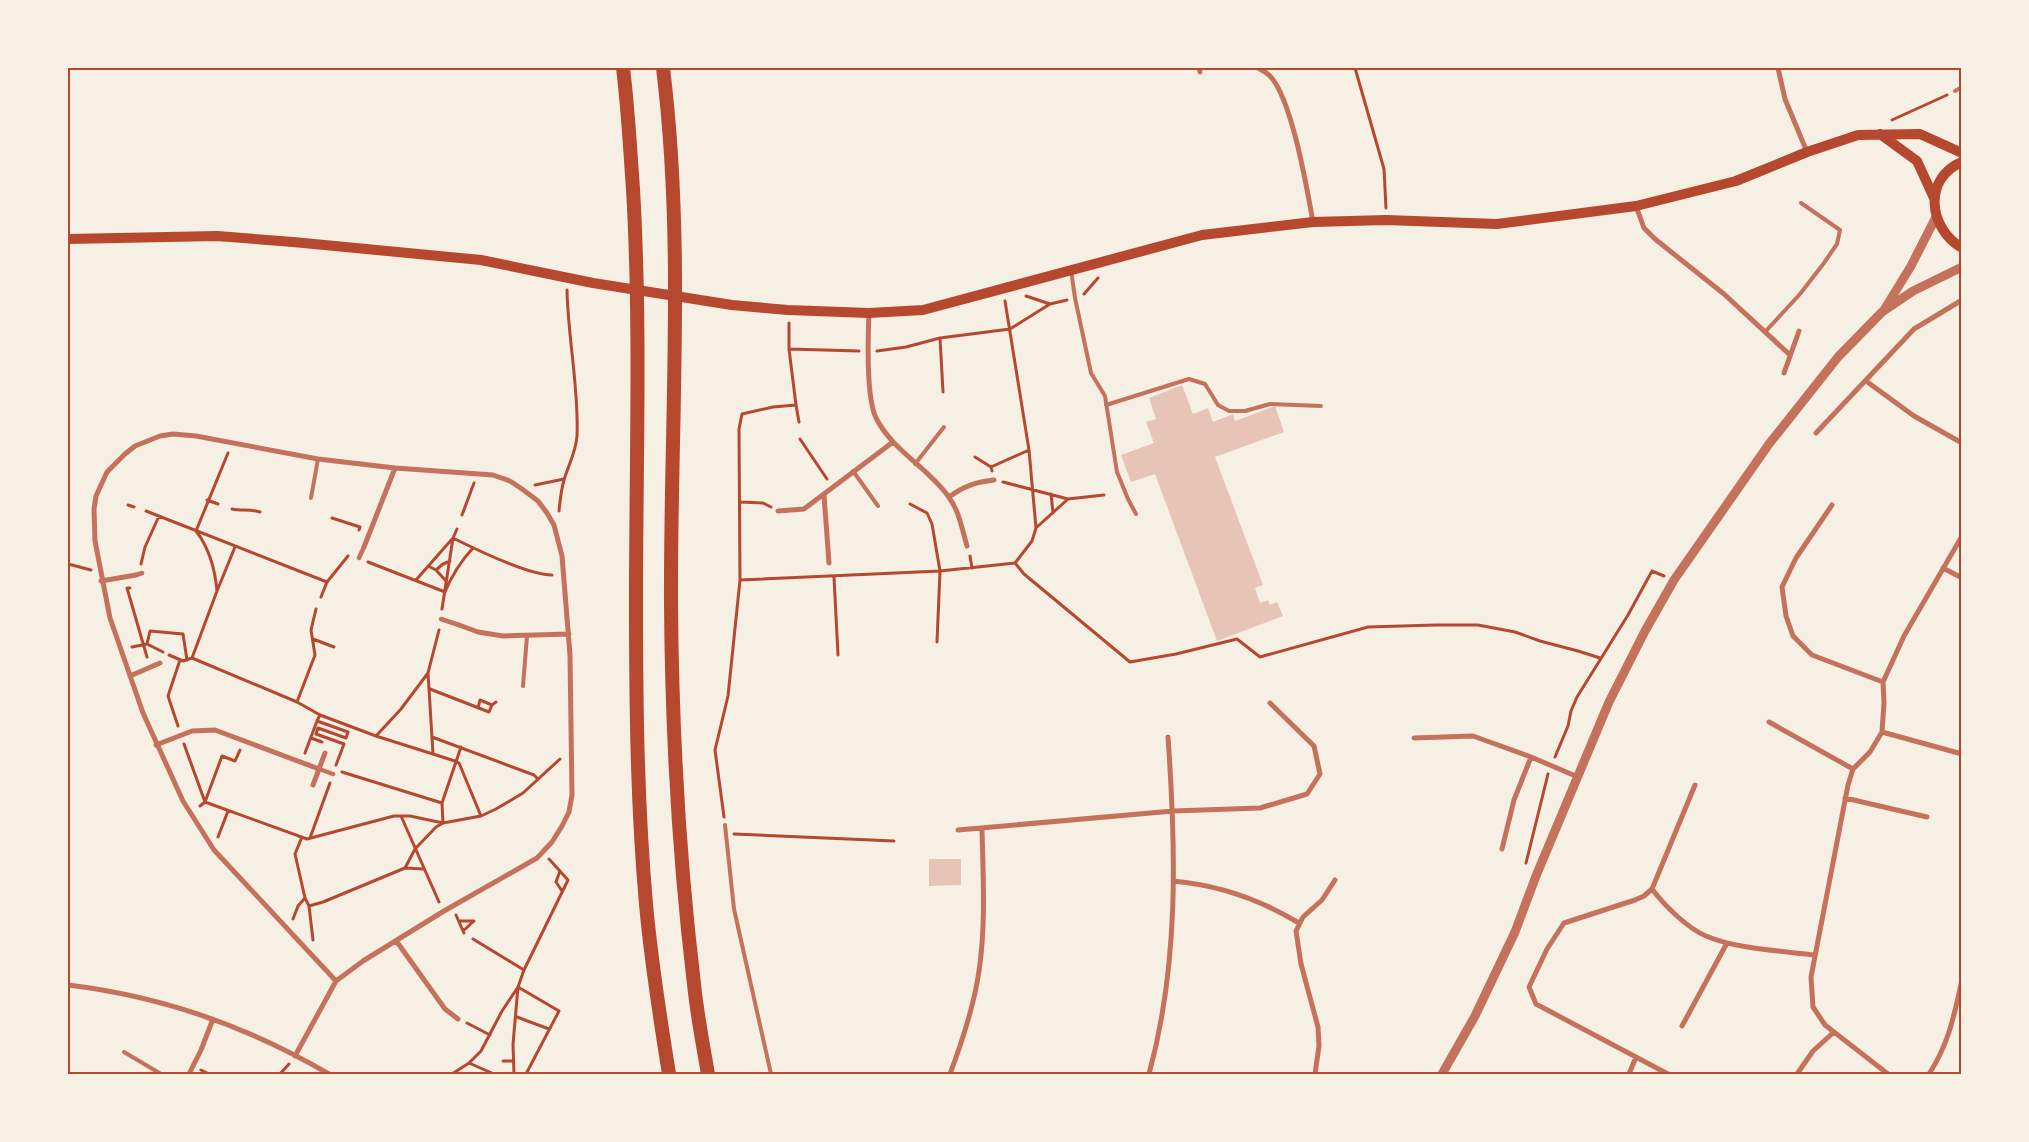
<svg xmlns="http://www.w3.org/2000/svg" width="2029" height="1142" viewBox="0 0 2029 1142" font-family="Roboto,sans-serif">
<rect width="100%" height="100%" fill="#f6efe4"/>
<path fill="#e6c5b7" d="M 1182,385 L 1193,414 L 1208,408 L 1213,422 L 1233,414 L 1235,421 L 1275,406 L 1284,432 L 1215,457 L 1263,585 L 1255,588 L 1260,603 L 1268,600 L 1270,605 L 1277,602 L 1283,616 L 1217,641 L 1155,474 L 1131,482 L 1121,455 L 1154,443 L 1146,422 L 1156,419 L 1149,398 Z
M 929,859 L 961,859 L 961,885 L 929,886 Z"/>
<g fill="none" stroke-linecap="round" stroke-linejoin="round">
<path stroke="#b5482f" stroke-width="3" d="M 1355,68 L 1384,169 L 1386,208
M 1892,120 L 1947,95
M 1084,294 L 1098,278
M 1026,296 L 1050,304
M 1005,301 L 1029,450 L 1036,528 L 1032,541 L 1015,563 L 1024,574 L 1130,662 L 1176,654 L 1237,639 L 1260,657 L 1368,627 L 1436,625 L 1478,625 L 1515,632 L 1540,641 L 1578,651 L 1600,658
M 789,323 L 789,349 L 796,405 L 773,407 L 742,414 L 739,429 L 740,580 L 940,571 L 1015,563
M 940,338 L 943,392
M 789,349 L 859,351
M 877,351 L 906,347 L 940,338 L 1010,329 L 1050,304 L 1067,300
M 796,405 L 799,422
M 800,439 L 827,479
M 975,457 L 991,467 L 992,471
M 991,467 L 1029,450
M 1003,482 L 1068,499 L 1037,527
M 535,485 L 564,479
M 1051,494 L 1053,513
M 1068,499 L 1104,495
M 207,500 L 218,504
M 740,502 L 763,503 L 771,507
M 910,504 L 927,513 L 932,524 L 940,571 L 937,642
M 128,505 L 134,507
M 232,509 C 241,511 250,509 260,512
M 146,511 L 327,582 L 348,556
M 559,511 C 560,501 561,490 564,480 C 568,466 576,452 577,436 C 579,388 568,339 567,290
M 462,515 L 474,483
M 332,518 L 360,527 L 359,530
M 970,556 L 972,568
M 368,562 L 445,592 C 452,575 460,562 473,548
M 68,564 L 91,570
M 141,564 L 145,547 L 159,516
M 428,566 L 436,570 L 446,581
M 436,570 L 443,564 L 450,561
M 834,577 L 838,655
M 416,580 L 453,538 L 457,529
M 130,588 L 127,588 L 147,657
M 217,591 C 215,569 210,549 196,531 L 228,453
M 321,597 L 327,582
M 442,609 L 453,538 C 475,549 529,575 552,575
M 313,639 L 334,647
M 147,644 L 150,631 L 183,634 L 187,660
M 132,647 L 147,644 L 163,652
M 169,655 L 183,661 L 192,658 L 297,702 L 320,715 L 376,736 L 455,761 L 459,763 L 481,816
M 192,658 L 217,591 L 235,547
M 428,673 L 433,754
M 430,689 L 489,712 L 492,705 L 496,702
M 297,702 L 315,655 L 311,630 L 316,609
M 478,708 L 480,700 L 492,705
M 320,715 L 317,721 L 348,732 L 346,738 L 318,728 L 316,734 L 344,744 L 336,765
M 178,726 L 168,696 L 180,660
M 376,736 L 401,709 L 428,673 L 439,630
M 432,737 L 534,775 L 538,779
M 311,738 L 322,742
M 184,744 L 205,802
M 305,753 L 317,721
M 1555,757 L 1568,726 L 1571,711 L 1577,697 L 1628,615 L 1652,571 L 1664,576
M 342,772 L 442,803
M 205,802 L 222,756 L 235,761 L 240,750
M 200,806 L 205,802 L 307,839 L 394,816 L 401,816 L 439,902
M 401,816 L 410,816 L 443,823 L 442,803 L 461,747
M 724,817 L 715,750 L 728,696 L 740,580
M 734,834 L 894,841
M 218,837 L 228,811
M 302,837 L 295,854 L 305,898 L 309,906 L 313,940
M 310,838 L 330,783
M 1526,863 L 1548,774
M 405,868 L 415,849 L 436,827 L 443,823 L 481,816 L 496,809 L 523,793 L 560,759
M 560,871 L 556,882 L 562,891
M 309,906 L 323,902 L 405,868 L 424,869
M 456,915 L 464,933
M 293,919 L 298,906 L 305,898
M 460,921 L 474,921 L 463,931
M 473,939 L 524,970
M 517,1017 L 549,1029
M 467,1023 L 490,1035
M 503,1061 L 513,1061
M 469,1063 L 494,1074
M 201,1070 L 209,1074
M 280,1074 L 289,1064
M 452,1074 L 469,1063 L 481,1051 L 502,1011 L 518,987 L 559,1011 L 526,1074
M 514,1074 L 513,1044 L 518,987 L 524,970 L 568,880 L 549,859"/>
<path stroke="#c5725c" stroke-width="4" d="M 1955,91 L 1962,87
M 1071,270 L 1075,298 L 1091,373 L 1105,396 L 1117,472 L 1128,499 L 1136,514
M 1765,332 L 1800,294 L 1824,263 L 1837,244 L 1840,230 L 1801,203
M 1106,405 L 1189,379 L 1205,384 L 1218,405 L 1229,411 L 1245,411 L 1270,404 L 1321,406
M 915,464 L 944,427
M 853,471 L 878,506
M 311,498 L 318,459
M 523,686 L 527,636
M 725,825 L 734,909 L 771,1074
M 124,1052 L 161,1074"/>
<path stroke="#c5725c" stroke-width="4.5" d="M 359,558 L 364,547
M 136,575 L 142,573
M 441,619 L 459,625
M 319,769 L 333,774"/>
<path stroke="#c5725c" stroke-width="5" d="M 1199,68 L 1200,72
M 1258,68 C 1262,70 1267,73 1270,76 C 1292,99 1307,189 1313,222
M 1778,68 L 1785,99 L 1807,152
M 1636,206 L 1644,228 L 1655,239 L 1724,294 L 1790,355
M 869,313 C 868,337 866,397 876,418 C 893,451 927,467 948,496 C 959,510 962,529 967,546
M 1784,373 L 1799,331
M 1866,381 L 1914,416 L 1962,443
M 1816,433 L 1914,329 L 1962,300
M 824,495 L 829,563
M 949,497 C 964,486 976,482 994,480
M 1832,505 L 1796,558 L 1782,587 L 1786,616 L 1793,636 L 1812,655 L 1883,682
M 778,511 L 804,509 L 893,442
M 364,547 L 395,468
M 1943,568 L 1962,578
M 101,581 L 136,575
M 459,625 L 478,632 L 503,636 L 569,634
M 130,676 L 160,663
M 1769,722 L 1853,769
M 1882,732 L 1962,754
M 1414,738 L 1473,736 L 1531,757 L 1578,777
M 156,745 L 192,731 L 215,730 L 319,769
M 313,785 L 325,753
M 1845,798 L 1927,817
M 958,830 L 1173,811 L 1260,808 L 1307,794 L 1320,774 L 1314,746 L 1270,703
M 1502,849 L 1514,800 L 1531,757
M 1173,881 C 1218,885 1261,900 1299,923
M 1652,889 C 1664,905 1687,928 1706,936 C 1736,949 1782,951 1815,955
M 397,942 L 445,1009 L 458,1019
M 68,985 C 160,996 249,1027 329,1074
M 1682,1026 L 1727,943
M 295,1056 L 336,981 L 363,961 L 444,911 L 537,858 L 552,842 L 562,826 L 569,812 L 572,795 L 570,655 L 562,556 L 554,525 L 547,513 L 538,501 L 522,489 L 510,481 L 493,475 L 395,468 L 318,459 L 196,436 L 173,434 L 160,436 L 135,446 L 125,454 L 107,472 L 96,496 L 94,509 L 95,541 L 110,618 L 143,713 L 183,801 L 214,850 L 336,981
M 189,1074 L 201,1050 L 213,1019
M 950,1074 C 962,1042 974,1006 979,971 C 986,924 983,876 982,829
M 1149,1074 C 1179,964 1176,850 1168,737
M 1315,1074 L 1319,1046 L 1318,1027 L 1301,964 L 1296,931 L 1303,917 L 1322,900 L 1335,880
M 1629,1074 L 1636,1057
M 1668,1074 L 1536,1004 L 1529,987 L 1547,949 L 1564,923 L 1635,900 L 1644,896 L 1652,889 L 1695,785
M 1797,1074 L 1813,1051 L 1834,1032
M 1888,1074 L 1825,1025 L 1813,1007 L 1811,977 L 1848,785 L 1853,769 L 1870,752 L 1882,732 L 1884,703 L 1883,682 L 1904,636 L 1962,536
M 1929,1074 C 1949,1043 1954,1016 1962,980"/>
<path stroke="#c5725c" stroke-width="9" d="M 1884,310 L 1911,266 L 1936,217
M 1442,1074 L 1475,1016 L 1515,932 L 1536,876 L 1609,702 L 1645,631 L 1674,580 L 1769,444 L 1838,357 L 1882,312 L 1913,291 L 1962,267"/>
<path stroke="#b5482f" stroke-width="10" d="M 1880,134 L 1917,161 L 1934,198
M 1962,162 C 1923,178 1928,228 1962,248
M 68,239 L 217,236 L 293,242 L 481,260 L 593,283 L 732,305 L 788,310 L 869,313 L 923,310 L 1202,235 L 1313,222 L 1386,220 L 1497,224 L 1636,206 L 1736,181 L 1807,152 L 1858,135 L 1920,134 L 1962,153"/>
<path stroke="#b5482f" stroke-width="14" d="M 623,68 C 628,108 630,148 633,189 C 641,326 636,462 636,600 C 636,701 637,803 646,904 C 651,961 660,1018 669,1074
M 663,68 C 685,246 670,425 671,605 C 672,731 679,859 694,984 C 697,1014 703,1045 708,1074"/>
</g>
<rect width="2029" height="1142" fill="none" stroke="#f6efe4" stroke-width="138"/>
<rect x="69" y="69" width="1891" height="1004" fill="none" stroke="#b5482f" stroke-width="2"/>
</svg>
